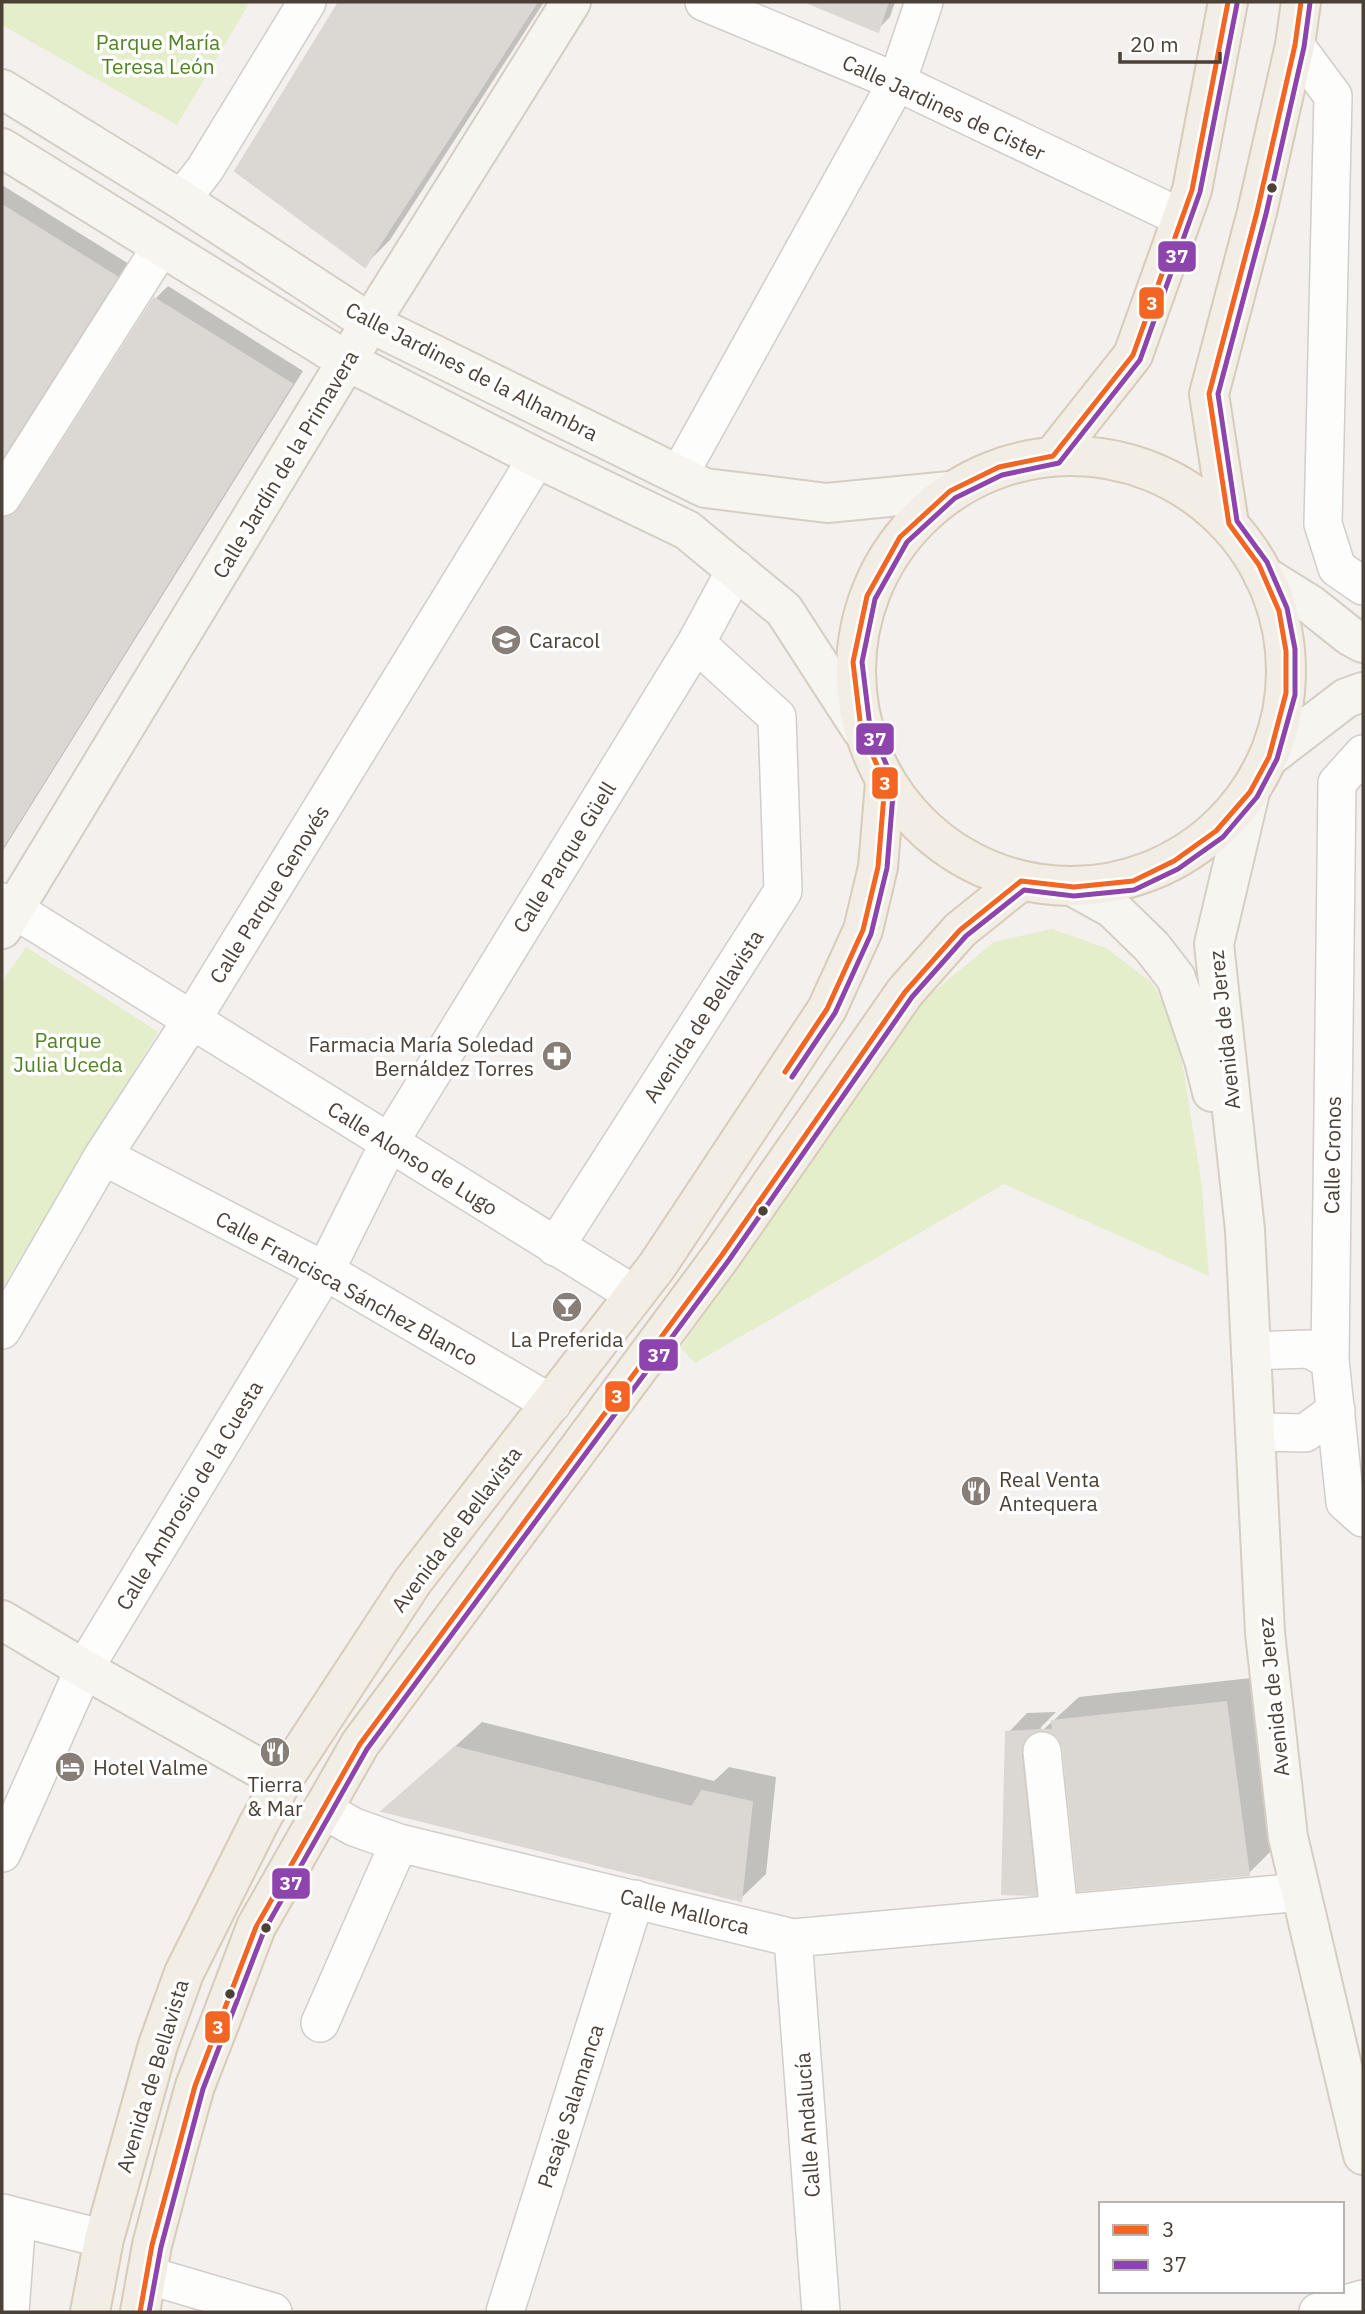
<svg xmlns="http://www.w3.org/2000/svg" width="1365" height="2314" viewBox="0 0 1365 2314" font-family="'IBM Plex Sans',sans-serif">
<rect width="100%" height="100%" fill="#f3f0ed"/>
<path fill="#e4eecb" d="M 2,2 L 250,2 L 177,125 L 2,25 Z
M 1052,929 L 1106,948 L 1151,982 L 1176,1024 L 1201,1180 L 1209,1276 L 1004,1184 L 695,1363 L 681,1348 L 920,1003 L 994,942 Z
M 26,947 L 158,1032 L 2,1288 L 2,982 Z"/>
<path fill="#0003" d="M 341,2 L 544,2 L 390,240 L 365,265 L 238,171 Z
M 808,2 L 895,2 L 890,17 L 877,30 Z
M 2,185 L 129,264 L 2,463 Z
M 168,286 L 303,371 L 2,852 L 2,500 L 14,506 L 25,504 L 155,299 Z
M 1251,1678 L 1274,1848 L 1249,1873 L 1065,1748 L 1060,1737 L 1052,1731 L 1044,1729 L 1079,1697 Z
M 1056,1712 L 1041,1727 L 1040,1734 L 1055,1874 L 1035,1893 L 1008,1733 L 1027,1713 Z
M 482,1722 L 714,1781 L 729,1767 L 776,1777 L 766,1874 L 740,1899 L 385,1810 Z"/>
<path fill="#dbd8d3" stroke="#dcd7d2" stroke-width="2" d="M 339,2 L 537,2 L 365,267 L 235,171 Z
M 806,2 L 888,2 L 878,32 Z
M 2,205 L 117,277 L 2,458 Z
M 154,298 L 292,384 L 2,848 L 2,518 L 12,515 L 20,508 Z
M 1226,1702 L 1249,1875 L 1078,1891 L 1063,1749 L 1059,1738 L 1051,1732 L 1041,1730 L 1053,1730 L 1052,1721 Z
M 1040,1730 L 1030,1734 L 1023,1742 L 1021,1753 L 1036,1895 L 1002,1894 L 1006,1732 Z
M 455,1747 L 692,1807 L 702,1791 L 752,1802 L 741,1901 L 382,1811 Z"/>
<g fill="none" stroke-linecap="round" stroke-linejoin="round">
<g stroke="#d1ceca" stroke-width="40">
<path id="street" d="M 704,2 L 897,82 L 1182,218
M 1295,45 L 1333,96 L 1323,524 L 1337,568 L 1363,586
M 177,197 L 191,187 L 205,169 L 307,2
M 679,475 L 897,82 L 924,2
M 2,497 L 161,247
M 1363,754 L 1337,783 L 1330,1360 L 1345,1502 L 1363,1518
M 2,902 L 635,1295
M 103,1156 L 325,1271 L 552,1404
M 555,1247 L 783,891 L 777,717 L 696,643
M 2,1330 L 103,1156 L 191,1021 L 537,458
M 1251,1351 L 1309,1349 L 1330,1360
M 1255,1432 L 1305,1433 L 1336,1410
M 1042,1751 L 1059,1913
M 322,1809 L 354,1827 L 399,1843 L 793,1938 L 1301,1892
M 2,1853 L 84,1669 L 325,1271 L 389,1143 L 696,643 L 736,569
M 793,1938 L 821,2312
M 320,2023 L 399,1843
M 2,2213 L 104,2239
M 147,2275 L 273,2312
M 10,2312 L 17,2217
M 505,2312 L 635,1899
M 1318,2312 L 1363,2299"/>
</g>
<g stroke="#d5cec4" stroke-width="42">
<path id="secondary" d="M 2,89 L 177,197 L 370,323 L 705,488 L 827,503 L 950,491
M 2,148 L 347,361 L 537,458 L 687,530 L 784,610 L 861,729
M 1263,575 L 1311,605 L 1350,636 L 1363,643
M 1269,757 L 1346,698 L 1363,692
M 1250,792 L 1214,944 L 1245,1230 L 1265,1633 L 1288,1837 L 1363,2155
M 1074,887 L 1112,908 L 1152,947 L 1176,978 L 1204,1060 L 1212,1092
M 2,929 L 370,323 L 571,2
M 2,1620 L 84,1669 L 282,1781"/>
</g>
<g stroke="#d7cbb9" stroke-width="42">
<path id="primary" d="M856 671a215 215 0 1 1 430 0a215 215 0 1 1-430 0Z
M 1053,456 L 1133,355 L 1192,190 L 1228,2
M 1229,524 L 1209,394 L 1257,212 L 1295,45 L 1301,2
M 90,2312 L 104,2239 L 158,2045 L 184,1973 L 259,1823 L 282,1781 L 413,1581 L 657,1266 L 827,1009 L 863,930 L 878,867 L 885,783
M 140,2312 L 152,2245 L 176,2154 L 195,2086 L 220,2022 L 256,1927 L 360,1744 L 722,1255 L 905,992 L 960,930 L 1021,881"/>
</g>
<use href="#street" stroke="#fdfdfc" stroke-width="37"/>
<use href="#secondary" stroke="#f7f5f0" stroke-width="38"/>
<use href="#primary" stroke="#f2ede5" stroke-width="38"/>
<g stroke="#fff" stroke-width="10">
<path id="bus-1" d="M 785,1072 L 827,1009 L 863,930 L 878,867 L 885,783 L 861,729 L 853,662 L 867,596 L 900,537 L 950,491 L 999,467 L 1053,456 L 1133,355 L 1192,190 L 1228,2
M 140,2312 L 152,2245 L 195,2086 L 256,1927 L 360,1744 L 722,1255 L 905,992 L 960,930 L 1021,881 L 1074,887 L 1133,881 L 1174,861 L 1216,831 L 1250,792 L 1269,757 L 1286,693 L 1286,651 L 1279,611 L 1259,565 L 1229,524 L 1209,394 L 1257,212 L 1295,45 L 1301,2"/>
</g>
<g stroke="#fff" stroke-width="10">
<path id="bus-2" d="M 792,1077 L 835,1013 L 871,934 L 887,868 L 894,782 L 870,727 L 862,662 L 875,599 L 907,542 L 955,498 L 1002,475 L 1059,463 L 1140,360 L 1200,192 L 1237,4
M 149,2312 L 161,2247 L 203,2089 L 264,1931 L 367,1749 L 729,1260 L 912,997 L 966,936 L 1024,890 L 1074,896 L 1134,890 L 1178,869 L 1223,837 L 1257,797 L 1277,759 L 1295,695 L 1295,649 L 1287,608 L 1267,562 L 1237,521 L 1218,394 L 1266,214 L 1304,47 L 1310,3"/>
</g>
<use href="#bus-1" stroke="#f26522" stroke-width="5"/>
<use href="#bus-2" stroke="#8e44ad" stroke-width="5"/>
</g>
<defs>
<g id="school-disc" transform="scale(1.575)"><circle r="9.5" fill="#867e77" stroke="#fff"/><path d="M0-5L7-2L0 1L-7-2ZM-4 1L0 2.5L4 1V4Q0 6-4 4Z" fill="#fff"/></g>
<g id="pharmacy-disc" transform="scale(1.575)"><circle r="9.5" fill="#867e77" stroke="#fff"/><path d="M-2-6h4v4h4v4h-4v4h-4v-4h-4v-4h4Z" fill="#fff"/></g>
<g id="bar-disc" transform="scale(1.575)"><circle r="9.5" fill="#867e77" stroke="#fff"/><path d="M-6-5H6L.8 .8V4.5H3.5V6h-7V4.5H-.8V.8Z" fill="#fff"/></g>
<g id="restaurant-disc" transform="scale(1.575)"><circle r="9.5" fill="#867e77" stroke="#fff"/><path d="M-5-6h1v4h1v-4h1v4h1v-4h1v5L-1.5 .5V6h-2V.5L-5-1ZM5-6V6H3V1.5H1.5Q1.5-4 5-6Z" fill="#fff"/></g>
<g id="hotel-disc" transform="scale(1.575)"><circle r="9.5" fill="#867e77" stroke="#fff"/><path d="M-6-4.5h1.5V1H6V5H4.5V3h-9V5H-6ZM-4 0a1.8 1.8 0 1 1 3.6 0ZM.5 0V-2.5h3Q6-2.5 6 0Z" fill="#fff"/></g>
</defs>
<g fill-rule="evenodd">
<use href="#school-disc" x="506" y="640"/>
<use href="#pharmacy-disc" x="557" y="1056"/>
<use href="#bar-disc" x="567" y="1307"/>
<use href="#restaurant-disc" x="976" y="1491"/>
<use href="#restaurant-disc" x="275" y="1752"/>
<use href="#hotel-disc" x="70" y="1767"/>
</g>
<g fill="#4b4137" stroke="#fff" stroke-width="2.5">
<circle cx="1272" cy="188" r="6"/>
<circle cx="763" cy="1211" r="6"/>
<circle cx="266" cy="1928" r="6"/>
<circle cx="230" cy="1994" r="6"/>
</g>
<g text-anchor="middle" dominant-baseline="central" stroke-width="7" stroke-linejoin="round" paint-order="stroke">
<g font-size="21" fill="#518324" stroke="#fff">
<text x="158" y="42">Parque María<tspan x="158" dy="24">Teresa León</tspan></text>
<text x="68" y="1040">Parque<tspan x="68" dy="24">Julia Uceda</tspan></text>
</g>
<g font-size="21" fill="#4b4137" stroke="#fff">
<text transform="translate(944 107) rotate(25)">Calle Jardines de Cister</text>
<text transform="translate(472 371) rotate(27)">Calle Jardines de la Alhambra</text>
<text transform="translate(285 464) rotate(-59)">Calle Jardín de la Primavera</text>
<text transform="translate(564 857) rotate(-58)">Calle Parque Güell</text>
<text transform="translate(269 894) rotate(-58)">Calle Parque Genovés</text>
<text transform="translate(703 1016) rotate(-57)">Avenida de Bellavista</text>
<text transform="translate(1224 1030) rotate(-96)">Avenida de Jerez</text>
<text transform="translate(1332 1155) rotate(-89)">Calle Cronos</text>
<text transform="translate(413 1158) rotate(32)">Calle Alonso de Lugo</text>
<text transform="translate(347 1288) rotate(29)">Calle Francisca Sánchez Blanco</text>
<text transform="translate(189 1495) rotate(-59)">Calle Ambrosio de la Cuesta</text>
<text transform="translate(456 1529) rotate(-53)">Avenida de Bellavista</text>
<text transform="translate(1273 1697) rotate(-96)">Avenida de Jerez</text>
<text transform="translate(685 1911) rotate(14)">Calle Mallorca</text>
<text transform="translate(152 2076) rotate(-73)">Avenida de Bellavista</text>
<text transform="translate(570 2106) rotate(-72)">Pasaje Salamanca</text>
<text transform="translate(807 2125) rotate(-94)">Calle Andalucía</text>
</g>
<g font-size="21" fill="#4b4137" stroke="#fff" text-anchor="start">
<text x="529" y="640">Caracol</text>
<text x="534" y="1044" text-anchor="end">Farmacia María Soledad<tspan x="534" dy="24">Bernáldez Torres</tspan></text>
<text x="567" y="1339" text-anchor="middle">La Preferida</text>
<text x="999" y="1479">Real Venta<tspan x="999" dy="24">Antequera</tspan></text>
<text x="93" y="1767">Hotel Valme</text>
<text x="275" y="1784" text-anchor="middle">Tierra<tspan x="275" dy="24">&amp; Mar</tspan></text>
</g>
</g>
<g stroke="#fff" stroke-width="2.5">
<rect x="1157" y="240" width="40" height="33" rx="7" fill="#8e44ad"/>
<rect x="1138" y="286" width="27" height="34" rx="7" fill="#f26522"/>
<rect x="855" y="722" width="40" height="34" rx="7" fill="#8e44ad"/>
<rect x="871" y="766" width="28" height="34" rx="7" fill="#f26522"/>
<rect x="638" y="1338" width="41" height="34" rx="7" fill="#8e44ad"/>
<rect x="604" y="1380" width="27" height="33" rx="7" fill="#f26522"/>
<rect x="271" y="1867" width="40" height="33" rx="7" fill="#8e44ad"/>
<rect x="204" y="2010" width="27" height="34" rx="7" fill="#f26522"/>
</g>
<g font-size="19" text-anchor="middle" font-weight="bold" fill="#fff">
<text x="1177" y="263">37</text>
<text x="1152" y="310">3</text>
<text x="875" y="746">37</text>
<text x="885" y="790">3</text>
<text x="659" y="1362">37</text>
<text x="617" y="1403">3</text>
<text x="291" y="1890">37</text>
<text x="218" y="2034">3</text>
</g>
<rect width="1365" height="2314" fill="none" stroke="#4b4137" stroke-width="7"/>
<rect x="1099" y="2202" width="245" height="91" fill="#ffffff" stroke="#b7b3af" stroke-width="2"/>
<rect x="1113" y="2225" width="35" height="10" fill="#f26522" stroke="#b7b3af" stroke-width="2"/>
<text x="1162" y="2237" font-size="21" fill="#4b4137">3</text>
<rect x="1113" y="2260" width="35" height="10" fill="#8e44ad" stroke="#b7b3af" stroke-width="2"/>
<text x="1162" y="2272" font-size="21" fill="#4b4137">37</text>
<path d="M1120 52v10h100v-10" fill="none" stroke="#4b4137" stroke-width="3.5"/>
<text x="1130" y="52" font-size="21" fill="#4b4137" stroke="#ffffff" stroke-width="5" paint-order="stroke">20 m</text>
</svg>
